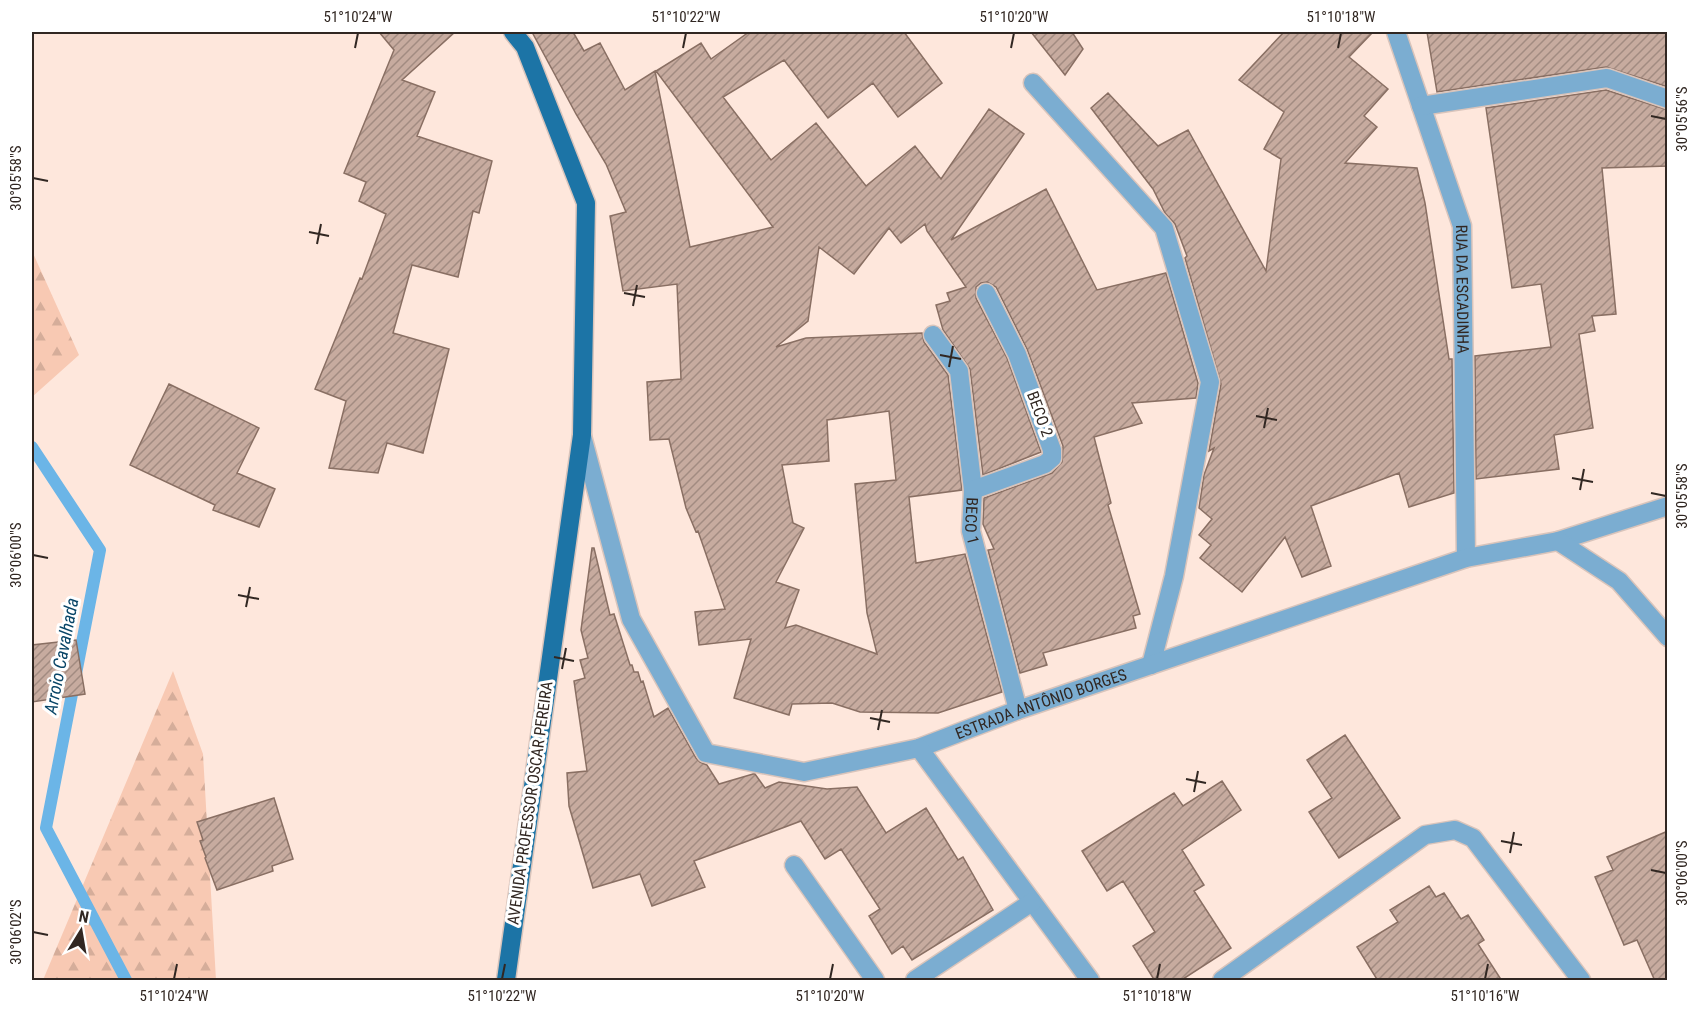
<svg xmlns="http://www.w3.org/2000/svg" width="1699" height="1012" viewBox="0 0 1699 1012" font-family="'Roboto Condensed',sans-serif">
<defs>
<pattern id="forest-firs" width="22" height="20" patternUnits="userSpaceOnUse" patternTransform="scale(1.5)"><rect width="22" height="20" fill="#f8c9b3"/><path d="M5 1l3.5 6h-7zM16 11l3.5 6h-7z" fill="#d5ad9a"/></pattern>
<pattern id="building-hatch" width="6" height="6" patternUnits="userSpaceOnUse" patternTransform="scale(1.5)"><rect width="6" height="6" fill="#c7ab9f"/><path d="M-1 1l2-2M0 6l6-6M5 7l2-2" fill="none" stroke="#a28b81"/></pattern>
</defs>
<rect width="100%" height="100%" fill="#fee7dc"/>
<path fill="url(#forest-firs)" d="M 32,251 L 79,355 L 32,397 Z
M 173,671 L 203,754 L 216,980 L 43,980 Z"/>
<g fill="none" stroke-linecap="round" stroke-linejoin="round">
<path stroke="#6bb5e7" stroke-width="12" d="M 32,447 L 100,550 L 46,828 L 126,980"/>
</g>
<path fill="url(#building-hatch)" stroke="#896f63" stroke-width="1.5" fill-rule="evenodd" d="M 379,32 L 455,32 L 402,80 L 435,92 L 417,136 L 492,161 L 479,213 L 473,211 L 458,277 L 412,265 L 393,333 L 449,349 L 423,453 L 387,443 L 378,473 L 329,468 L 346,401 L 315,389 L 360,278 L 362,279 L 386,214 L 359,201 L 366,182 L 344,173 L 394,50 Z
M 532,32 L 573,32 L 584,51 L 600,43 L 625,90 L 655,71 L 690,247 L 773,227 L 656,71 L 701,43 L 711,59 L 749,32 L 904,32 L 942,83 L 898,117 L 873,83 L 828,118 L 784,60 L 723,97 L 771,160 L 816,123 L 866,186 L 915,146 L 941,179 L 989,109 L 1024,134 L 951,240 L 1046,189 L 1097,290 L 1166,273 L 1198,383 L 1196,398 L 1132,403 L 1142,423 L 1094,437 L 1111,503 L 1108,505 L 1140,614 L 1133,616 L 1136,628 L 1043,653 L 1047,665 L 1020,673 L 988,550 L 994,549 L 983,524 L 984,498 L 1052,473 L 1062,462 L 1063,446 L 1027,349 L 996,287 L 987,282 L 981,283 L 976,287 L 976,298 L 1007,358 L 1041,452 L 983,475 L 970,369 L 943,330 L 936,305 L 950,301 L 947,293 L 966,287 L 927,231 L 925,224 L 901,243 L 889,228 L 854,274 L 819,247 L 808,321 L 776,347 L 806,338 L 922,333 L 924,342 L 948,375 L 962,490 L 909,497 L 916,563 L 965,554 L 1002,692 L 938,713 L 860,712 L 832,703 L 792,704 L 789,715 L 734,698 L 751,639 L 699,645 L 695,612 L 725,609 L 698,531 L 696,532 L 686,508 L 669,439 L 650,440 L 647,382 L 681,379 L 677,284 L 623,291 L 610,216 L 626,212 L 606,164 L 576,114 ZM 889,411 L 896,480 L 855,484 L 867,613 L 877,654 L 796,625 L 785,628 L 799,590 L 776,582 L 804,528 L 793,523 L 782,465 L 829,461 L 827,420 Z
M 1031,32 L 1072,32 L 1083,49 L 1065,75 Z
M 1284,32 L 1373,32 L 1349,57 L 1388,89 L 1364,116 L 1377,127 L 1345,163 L 1417,168 L 1425,203 L 1449,359 L 1452,359 L 1454,493 L 1409,507 L 1399,473 L 1311,506 L 1331,566 L 1302,577 L 1285,537 L 1242,592 L 1200,558 L 1211,545 L 1199,535 L 1212,519 L 1199,508 L 1204,475 L 1214,448 L 1209,451 L 1221,384 L 1185,258 L 1187,256 L 1175,224 L 1165,213 L 1153,189 L 1091,108 L 1108,93 L 1158,146 L 1188,130 L 1266,271 L 1281,159 L 1264,149 L 1284,112 L 1239,80 Z
M 1427,32 L 1668,32 L 1668,87 L 1606,67 L 1437,92 Z
M 1606,90 L 1668,110 L 1668,166 L 1602,168 L 1616,314 L 1592,316 L 1595,331 L 1579,334 L 1593,428 L 1554,435 L 1559,469 L 1476,479 L 1475,356 L 1551,347 L 1541,284 L 1512,288 L 1486,108 Z
M 169,384 L 259,428 L 237,473 L 275,489 L 259,527 L 213,510 L 215,505 L 130,465 Z
M 592,548 L 594,548 L 610,615 L 614,614 L 630,665 L 632,665 L 634,672 L 638,672 L 641,682 L 643,681 L 654,717 L 668,708 L 696,758 L 700,762 L 707,765 L 719,784 L 753,774 L 755,774 L 765,788 L 779,782 L 827,789 L 857,787 L 886,833 L 926,808 L 958,860 L 963,857 L 993,910 L 912,960 L 903,946 L 892,954 L 869,916 L 880,909 L 841,849 L 825,859 L 801,821 L 694,861 L 705,887 L 652,906 L 640,874 L 593,888 L 569,806 L 567,773 L 587,771 L 574,681 L 585,678 L 580,660 L 588,658 L 581,630 Z
M 76,640 L 85,694 L 32,702 L 32,645 Z
M 1345,735 L 1400,818 L 1339,858 L 1309,812 L 1332,798 L 1307,760 Z
M 1222,781 L 1241,810 L 1182,850 L 1204,885 L 1194,891 L 1231,948 L 1180,981 L 1155,981 L 1133,946 L 1155,932 L 1123,881 L 1107,891 L 1082,851 L 1174,793 L 1183,806 Z
M 274,798 L 293,859 L 272,866 L 273,871 L 217,890 L 205,858 L 206,857 L 200,841 L 203,840 L 197,822 Z
M 1668,831 L 1668,981 L 1655,981 L 1637,940 L 1624,945 L 1595,877 L 1613,870 L 1607,857 Z
M 1429,886 L 1436,897 L 1444,893 L 1461,919 L 1468,915 L 1484,940 L 1478,944 L 1502,981 L 1378,981 L 1357,947 L 1398,922 L 1390,910 Z"/>
<g fill="none" stroke-linecap="round" stroke-linejoin="round">
<g stroke="#d9c4bb" stroke-width="21">
<g id="minor">
<path id="s1" d="M 1396,32 L 1462,226 L 1466,558"/>
<path d="M 1033,83 L 1164,228 L 1210,382 L 1174,576 L 1151,665"/>
<path d="M 1421,106 L 1607,78 L 1668,99"/>
<path id="s2" d="M 933,335 L 959,371 L 973,490 L 971,531 L 1018,710"/>
<path id="s3" d="M 582,436 L 631,619 L 706,753 L 804,772 L 919,748 L 1018,710 L 1466,558 L 1558,541 L 1668,506"/>
<path d="M 973,490 L 1045,464 L 1052,458 L 1052,450 L 1017,354 L 986,293"/>
<path d="M 1558,541 L 1619,581 L 1668,637"/>
<path d="M 919,748 L 1090,980"/>
<path d="M 794,865 L 875,980"/>
<path d="M 915,980 L 1032,902"/>
<path d="M 1222,980 L 1425,835 L 1455,830 L 1473,838 L 1581,980"/>
</g>
</g>
<g stroke="#d9c4bb" stroke-width="21">
<path id="major" d="M 506,980 L 582,435 L 586,203 L 525,47 L 513,32"/>
</g>
<use href="#minor" stroke="#7badd1" stroke-width="18"/>
<use href="#major" stroke="#1c74a6" stroke-width="18"/>
</g>
<path fill="none" stroke="#312722" stroke-width="2" d="M 355,48 L 358,33M 683,48 L 686,33M 1011,48 L 1014,33M 1338,48 L 1341,33M 1651,116 L 1666,119M 33,178 L 48,181M 309,232 L 329,236M 317,244 L 321,224M 624,293 L 645,297M 633,306 L 637,285M 940,355 L 961,359M 949,367 L 953,346M 1256,416 L 1277,420M 1264,428 L 1268,408M 1572,478 L 1593,482M 1580,490 L 1584,469M 1651,493 L 1666,496M 33,555 L 48,558M 238,595 L 259,599M 246,607 L 250,587M 554,657 L 574,661M 562,669 L 566,648M 870,718 L 890,722M 878,730 L 882,710M 1186,779 L 1206,783M 1194,792 L 1198,771M 1501,841 L 1522,845M 1510,853 L 1514,832M 1651,870 L 1666,873M 33,932 L 48,935M 174,979 L 177,964M 502,979 L 505,964M 830,979 L 833,964M 1157,979 L 1160,964M 1485,979 L 1488,964"/>
<g text-anchor="middle" dominant-baseline="central" stroke-width="6" stroke-linejoin="round" paint-order="stroke">
<g font-size="16" fill="#312722" stroke="#fff">
<text stroke="none"><textPath href="#s1" startOffset="268">RUA DA ESCADINHA</textPath></text>
<text transform="translate(1040 414) rotate(70)">BECO 2</text>
<text stroke="none"><textPath href="#s2" startOffset="195">BECO 1</textPath></text>
<text stroke="none"><textPath href="#s3" startOffset="690">ESTRADA ANTÔNIO BORGES</textPath></text>
<text transform="translate(530 803) rotate(-82)">AVENIDA PROFESSOR OSCAR PEREIRA</text>
</g>
<g font-size="18" font-style="italic" fill="#094567" stroke="#fff">
<text transform="translate(61 656) rotate(-79)">Arroio Cavalhada</text>
</g>
</g>
<rect width="1699" height="1012" fill="none" stroke="#ffffff" stroke-width="66"/>
<g transform="translate(81 931) rotate(11)" stroke="#ffffff" stroke-width="4.5" paint-order="stroke">
<path d="M0-4.5L10 22L0 15L-10 22Z" fill="#312722"/>
<text y="-9" font-size="16" font-weight="bold" text-anchor="middle" fill="#312722">N</text>
</g>
<rect x="33" y="33" width="1633" height="946" fill="none" stroke="#312722" stroke-width="2"/>
<g font-size="15" text-anchor="middle" fill="#312722">
<text x="358" y="22">51°10'24"W</text>
<text x="686" y="22">51°10'22"W</text>
<text x="1014" y="22">51°10'20"W</text>
<text x="1341" y="22">51°10'18"W</text>
<text transform="translate(1682 119) rotate(-90)" y="5">30°05'56"S</text>
<text transform="translate(16 178) rotate(-90)" y="5">30°05'58"S</text>
<text transform="translate(1682 496) rotate(-90)" y="5">30°05'58"S</text>
<text transform="translate(16 555) rotate(-90)" y="5">30°06'00"S</text>
<text transform="translate(1682 873) rotate(-90)" y="5">30°06'00"S</text>
<text transform="translate(16 932) rotate(-90)" y="5">30°06'02"S</text>
<text x="174" y="1001">51°10'24"W</text>
<text x="502" y="1001">51°10'22"W</text>
<text x="830" y="1001">51°10'20"W</text>
<text x="1157" y="1001">51°10'18"W</text>
<text x="1485" y="1001">51°10'16"W</text>
</g>
</svg>
